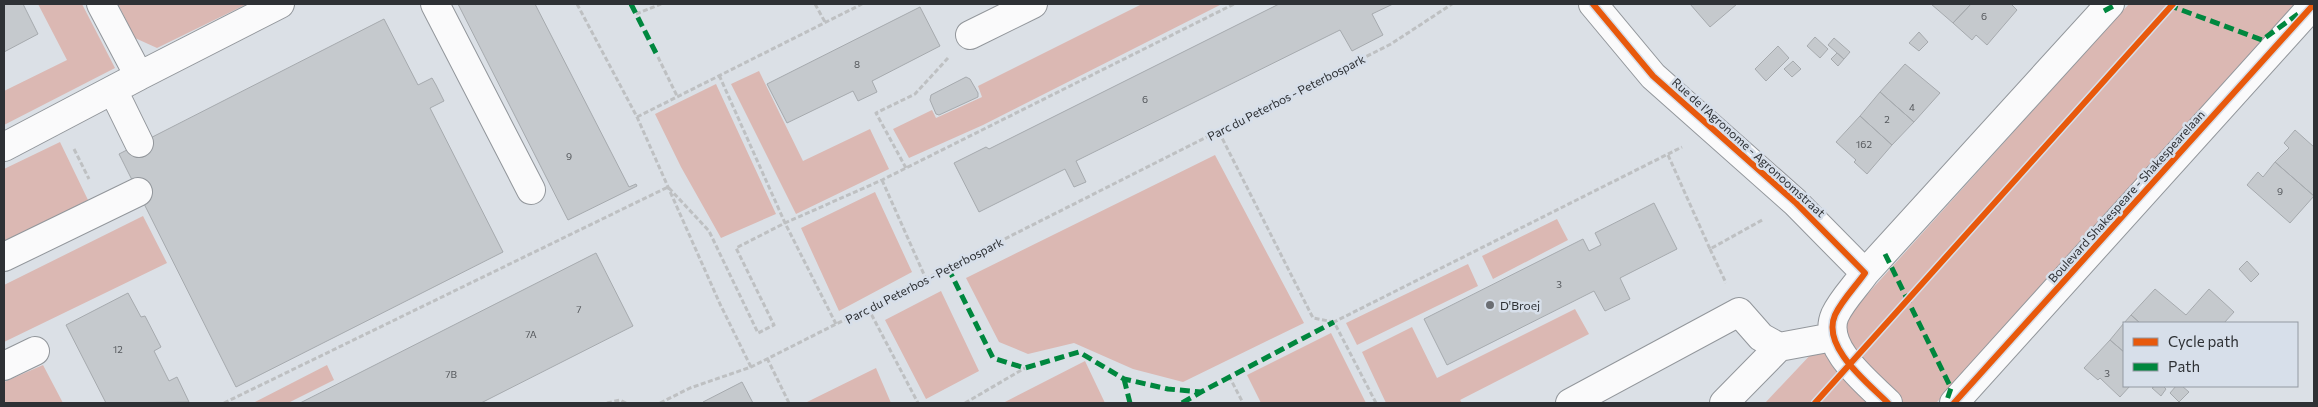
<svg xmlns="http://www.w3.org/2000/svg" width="2318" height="407" viewBox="0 0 2318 407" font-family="Commissioner,sans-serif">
<rect width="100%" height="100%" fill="#dbe0e6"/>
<path fill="#dbb8b3" d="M 38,4 L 82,4 L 115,68 L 4,125 L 4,91 L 67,60 Z
M 118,4 L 247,4 L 157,48 L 135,38 Z
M 1142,4 L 1222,4 L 983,125 L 909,158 L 893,129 L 932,110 L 936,118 L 982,97 L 978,86 Z
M 2129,4 L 2296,4 L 1957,382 L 1936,403 L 1765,403 L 1863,299 Z
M 759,71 L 803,161 L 870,129 L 889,169 L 796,214 L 731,84 Z
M 716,84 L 776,214 L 721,238 L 681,167 L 655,114 Z
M 60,142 L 88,200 L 4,243 L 4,169 Z
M 1215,155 L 1304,323 L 1183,382 L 1133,369 L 1074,343 L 1028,354 L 999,342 L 966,278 Z
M 875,192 L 912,272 L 839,311 L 801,228 Z
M 143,216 L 167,263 L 4,342 L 4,285 Z
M 1557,219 L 1568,240 L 1493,279 L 1482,256 Z
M 1468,264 L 1478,286 L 1357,345 L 1346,323 Z
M 941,291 L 979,371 L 926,399 L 885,320 Z
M 1575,309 L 1589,334 L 1460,400 L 1462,403 L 1386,403 L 1362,352 L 1412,327 L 1437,378 Z
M 1331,333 L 1366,403 L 1261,403 L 1247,375 Z
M 1085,361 L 1105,403 L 1003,403 Z
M 43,365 L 63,403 L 4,403 L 4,382 Z
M 327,365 L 334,380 L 288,403 L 253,403 Z
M 876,368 L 891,403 L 808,403 L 807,402 Z"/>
<path fill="#c5c9cd" stroke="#a6aaae" d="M 4,4 L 23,4 L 38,34 L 4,52 Z
M 458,4 L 535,4 L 629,187 L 636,184 L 637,186 L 568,220 Z
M 1279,4 L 1393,4 L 1372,14 L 1383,35 L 1352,51 L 1340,30 L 1076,161 L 1086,182 L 1074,187 L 1065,169 L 979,212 L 954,163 L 986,147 L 989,149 Z
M 1690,4 L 1737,4 L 1710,27 Z
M 1931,4 L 1971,4 L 1953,23 Z
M 1971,4 L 2011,4 L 2017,10 L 1987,45 L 1976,35 L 1972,40 L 1953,23 Z
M 920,7 L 940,46 L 872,81 L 877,92 L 858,101 L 853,91 L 787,123 L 767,84 Z
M 384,19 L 418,85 L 432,78 L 436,85 L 444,101 L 430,108 L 503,252 L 236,387 L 119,154 Z
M 1919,32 L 1928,42 L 1919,51 L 1909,43 Z
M 1815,37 L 1828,49 L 1820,58 L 1807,46 Z
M 1834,38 L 1850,52 L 1844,59 L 1828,45 Z
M 1778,46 L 1789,58 L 1766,81 L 1755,69 Z
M 1837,53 L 1844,59 L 1838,66 L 1831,59 Z
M 1793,61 L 1801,69 L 1792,77 L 1784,69 Z
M 1905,64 L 1940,93 L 1914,122 L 1880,92 Z
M 966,77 L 970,79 L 978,93 L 978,97 L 939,115 L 936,114 L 930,100 L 931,95 Z
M 1880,92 L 1914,122 L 1892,145 L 1860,116 Z
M 1860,116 L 1892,145 L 1867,174 L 1854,162 L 1856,160 L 1836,142 Z
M 2295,130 L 2314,147 L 2314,196 L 2275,162 L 2289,148 L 2284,143 Z
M 2275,162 L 2314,196 L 2290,223 L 2247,185 L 2258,172 L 2263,177 Z
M 1654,203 L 1677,249 L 1620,278 L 1630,299 L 1605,311 L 1594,291 L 1447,365 L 1424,319 L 1583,239 L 1589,251 L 1601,245 L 1595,233 Z
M 596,253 L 633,326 L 481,403 L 300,403 Z
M 2247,261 L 2259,274 L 2251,282 L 2239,269 Z
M 2155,289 L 2186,315 L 2209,289 L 2234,312 L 2224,323 L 2140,323 L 2131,315 Z
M 128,293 L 141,317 L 145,316 L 161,347 L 154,351 L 169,381 L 177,377 L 189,402 L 106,403 L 66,325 Z
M 2131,315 L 2140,323 L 2124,323 Z
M 2124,323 L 2124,352 L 2110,340 Z
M 2110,340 L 2124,352 L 2124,386 L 2130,386 L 2120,397 L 2100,378 L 2098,380 L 2084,368 Z
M 742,382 L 753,403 L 704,403 L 703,402 Z
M 2155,386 L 2163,386 L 2166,389 L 2161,396 L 2152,388 Z
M 2176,386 L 2182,386 L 2189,392 L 2179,402 L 2170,393 Z"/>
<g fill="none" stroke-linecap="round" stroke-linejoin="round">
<g stroke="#92969b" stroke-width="30">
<path id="minor" d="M 101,4 L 139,76 L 280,4
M 435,4 L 531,190
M 1593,4 L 1653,76 L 1795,202 L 1865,273 C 1856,286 1842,300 1835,315 C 1821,347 1868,383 1888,403
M 970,35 L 1033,4
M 113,90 L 139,143
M 4,147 L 139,76
M 4,257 L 138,192
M 1865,273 L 2110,4
M 4,366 L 35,351
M 1570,403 L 1739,312 L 1761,337 L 1779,347 L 1833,337
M 1724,403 L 1779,347
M 1954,403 L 2314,4"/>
</g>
<path stroke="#bec0c2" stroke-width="3" stroke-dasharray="5 2.5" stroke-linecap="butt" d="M 577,4 L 637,117 L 720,304 L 751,367
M 815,4 L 825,22
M 636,14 L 661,4
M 658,57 L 677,96
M 637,117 L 862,4
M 1219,132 L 1313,318 L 1334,322
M 74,149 L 89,179
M 1668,155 L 1710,249 L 1764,219
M 906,168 L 876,113 L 915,94 L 948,58
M 882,180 L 926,279
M 1710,249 L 1726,283
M 868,308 L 918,403
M 836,324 L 785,223 L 882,180 L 1234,4
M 767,358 L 789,403
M 1229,376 L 1243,403
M 224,403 L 668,187 L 709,231 L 758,333 L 774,325 L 736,248 L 785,223 L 719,75
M 607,403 L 620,400 L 626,403
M 660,403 L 690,388 L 751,367 L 1391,44 L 1452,4
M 965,403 L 1025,368
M 1376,403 L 1334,322 L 1682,147"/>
<use href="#minor" stroke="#fafafb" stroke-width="28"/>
<path stroke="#00873e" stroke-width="5" stroke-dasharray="10 5" stroke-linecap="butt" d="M 631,4 L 658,57
M 2168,5 L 2262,40 L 2298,14
M 2104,11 L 2117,4
M 1885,254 L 1951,388 L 1946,403
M 948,268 L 993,358 L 1025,368 L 1079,352 L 1124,379 L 1168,389 L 1201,392 L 1334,322
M 1124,379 L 1130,403
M 1182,403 L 1201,392"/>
<g stroke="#d7dfea" stroke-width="9">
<path id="cycleway" d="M 1593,4 L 1653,76 L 1795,202 L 1865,273 C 1856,286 1842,300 1835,315 C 1821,347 1868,383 1888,403
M 1815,403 L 2173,4
M 1954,403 L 2314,4"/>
</g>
<use href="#cycleway" stroke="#e8590c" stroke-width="6"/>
</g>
<circle fill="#6b6e73" stroke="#d7dfea" stroke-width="2" cx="1490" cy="305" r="5"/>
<g text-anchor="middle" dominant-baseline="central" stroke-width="5" stroke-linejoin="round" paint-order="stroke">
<g font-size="10" fill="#54575b">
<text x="1984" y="16">6</text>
<text x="857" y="64">8</text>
<text x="1145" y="99">6</text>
<text x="1912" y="107">4</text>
<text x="1887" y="119">2</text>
<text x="1864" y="144">162</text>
<text x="569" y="156">9</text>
<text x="2280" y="191">9</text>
<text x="1559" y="284">3</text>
<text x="579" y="309">7</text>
<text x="531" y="334">7A</text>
<text x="118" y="349">12</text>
<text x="2107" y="373">3</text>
<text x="451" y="374">7B</text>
</g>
<g font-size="12" fill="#2e3135" stroke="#d7dfea">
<text transform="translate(1286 97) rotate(-27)">Parc du Peterbos - Peterbospark</text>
<text transform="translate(1749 147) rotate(42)">Rue de l'Agronome - Agronoomstraat</text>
<text transform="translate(2126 196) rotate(-48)">Boulevard Shakespeare - Shakespearelaan</text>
<text transform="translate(924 280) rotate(-27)">Parc du Peterbos - Peterbospark</text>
</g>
<g font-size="12" fill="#2e3135" stroke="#d7dfea" text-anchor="start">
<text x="1500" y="305">D'Broej</text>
</g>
</g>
<rect width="2318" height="407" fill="none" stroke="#2e3135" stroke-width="10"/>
<rect x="2123" y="322" width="175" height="65" fill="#d7dfea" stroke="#9399a2"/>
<rect x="2133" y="338" width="25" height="8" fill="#e8590c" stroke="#9399a2"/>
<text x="2168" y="347" font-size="15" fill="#2e3135">Cycle path</text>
<rect x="2133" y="363" width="25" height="8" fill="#00873e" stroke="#9399a2"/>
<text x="2168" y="372" font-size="15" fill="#2e3135">Path</text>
</svg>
